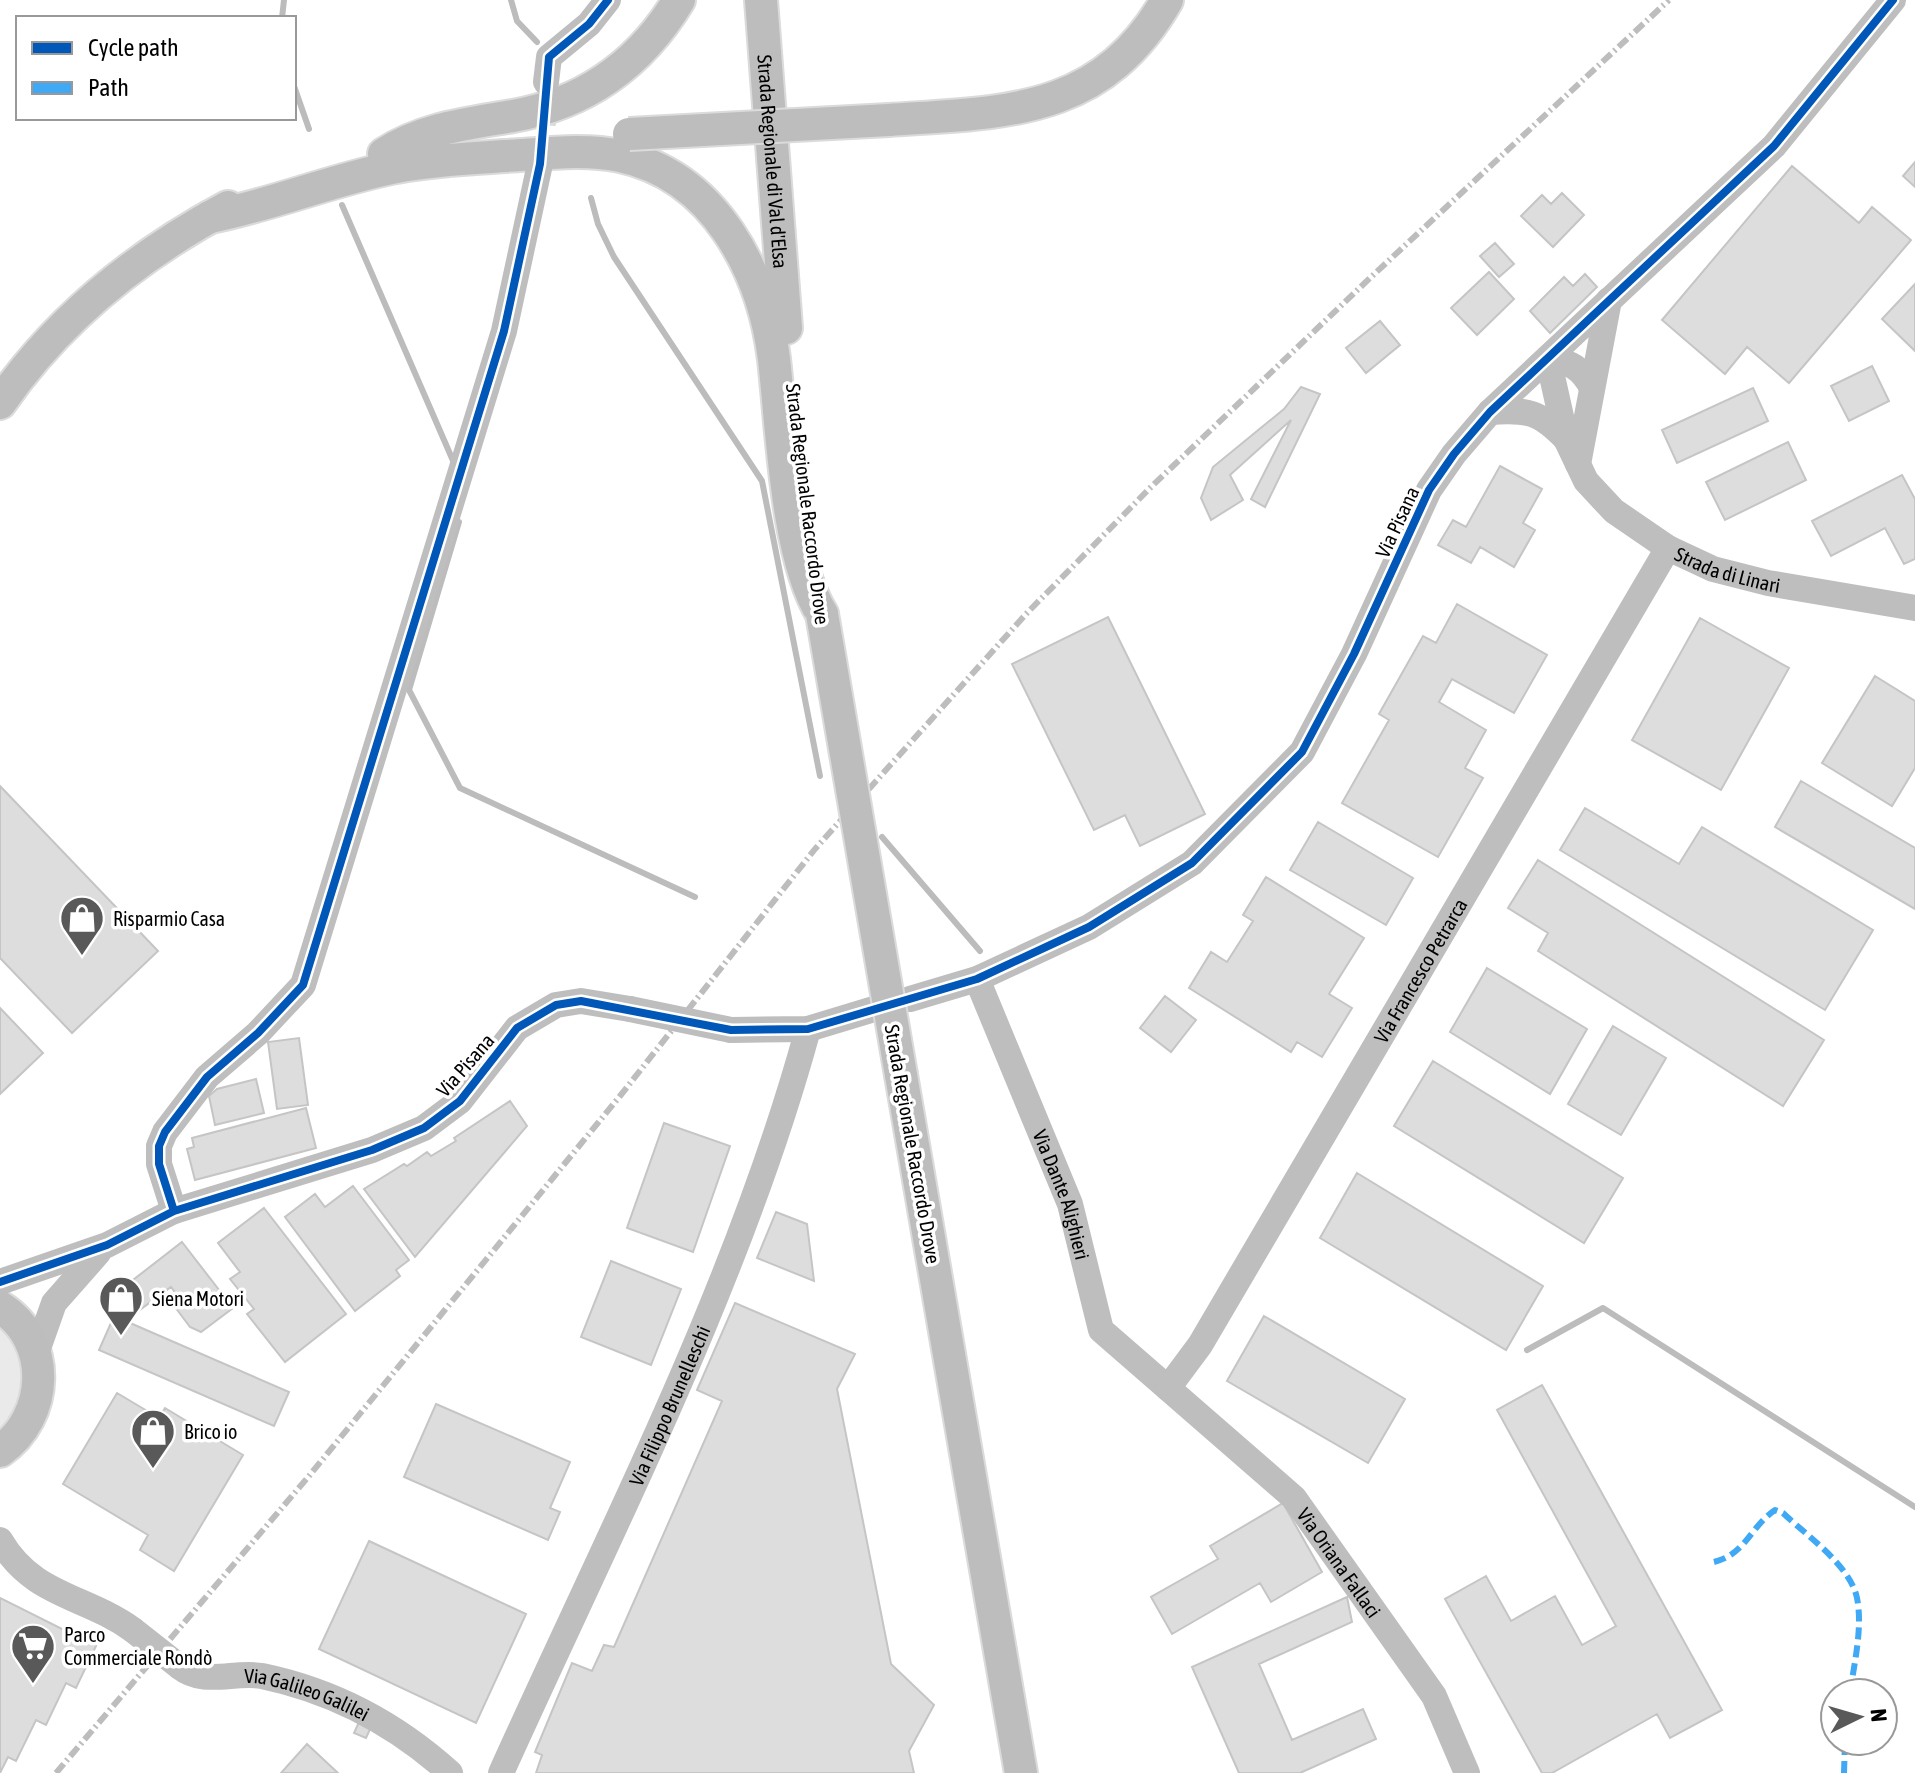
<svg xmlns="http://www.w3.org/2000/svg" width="1915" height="1773" viewBox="0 0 1915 1773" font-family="'Asap Condensed',sans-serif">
<rect width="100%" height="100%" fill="#fff"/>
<path fill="#eaeaea" d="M 0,1323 L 23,1352 L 24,1402 L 0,1436 Z"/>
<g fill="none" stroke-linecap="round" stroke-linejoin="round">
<path stroke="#bcbcbc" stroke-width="6" d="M 511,0 L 517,21 L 537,42
M 282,18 L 284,0
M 294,86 L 309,129
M 591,198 L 598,224 L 614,257 L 762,481 L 820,776
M 342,205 L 454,463
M 459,522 L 409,690 L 460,788 L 695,897
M 882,837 L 980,951
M 1527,1350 L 1603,1308 L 1915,1507"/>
</g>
<path fill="#ddd" stroke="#c5c5c5" stroke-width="2" d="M 1915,162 L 1915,187 L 1903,176 Z
M 1792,166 L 1859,223 L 1872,207 L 1911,240 L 1789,383 L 1747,347 L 1725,374 L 1662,320 Z
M 1562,193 L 1584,215 L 1553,247 L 1521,216 L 1542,195 L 1551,204 Z
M 1495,243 L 1514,264 L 1499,277 L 1480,256 Z
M 1489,272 L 1514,299 L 1477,335 L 1451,308 Z
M 1585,274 L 1597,287 L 1550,333 L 1530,311 L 1564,277 L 1573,286 Z
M 1915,284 L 1915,351 L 1882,319 Z
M 1380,321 L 1400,345 L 1366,373 L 1346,348 Z
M 1872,366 L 1889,401 L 1849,421 L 1831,386 Z
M 1301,387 L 1320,394 L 1265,507 L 1251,499 L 1291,420 L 1230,475 L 1243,500 L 1211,520 L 1201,498 L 1213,467 L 1284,409 Z
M 1753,388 L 1768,421 L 1677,463 L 1662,430 Z
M 1788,442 L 1806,480 L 1725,520 L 1706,482 Z
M 1500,466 L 1542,489 L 1523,523 L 1535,530 L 1514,567 L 1480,547 L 1471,563 L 1438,545 L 1453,520 L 1466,527 Z
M 1902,475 L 1915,499 L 1915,559 L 1904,564 L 1885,528 L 1831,556 L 1812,521 Z
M 1457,604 L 1547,655 L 1514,713 L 1452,679 L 1439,702 L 1486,730 L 1465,768 L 1483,778 L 1438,857 L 1342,803 L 1389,720 L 1379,714 L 1423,636 L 1436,643 Z
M 1108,617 L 1205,814 L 1140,846 L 1125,815 L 1094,830 L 1012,664 Z
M 1700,618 L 1789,668 L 1721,790 L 1632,740 Z
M 1875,676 L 1915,701 L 1915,768 L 1892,806 L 1822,763 Z
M 1801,781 L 1915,848 L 1915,909 L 1775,827 Z
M 0,786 L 158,951 L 72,1033 L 0,958 Z
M 1585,808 L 1679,864 L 1702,827 L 1873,930 L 1825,1010 L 1560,850 Z
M 1318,822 L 1413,878 L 1386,925 L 1290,870 Z
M 1538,860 L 1824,1040 L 1783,1106 L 1538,951 L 1548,933 L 1508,908 Z
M 1266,877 L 1364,938 L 1329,994 L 1352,1008 L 1322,1057 L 1297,1042 L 1291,1052 L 1189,988 L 1211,952 L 1227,962 L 1253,921 L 1243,915 Z
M 1487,968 L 1587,1029 L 1550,1094 L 1450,1032 Z
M 1165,996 L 1196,1020 L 1171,1052 L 1140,1028 Z
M 0,1008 L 43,1053 L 0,1094 Z
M 1613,1026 L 1666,1058 L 1621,1135 L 1568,1104 Z
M 299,1038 L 308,1105 L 277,1109 L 268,1042 Z
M 1433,1061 L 1623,1178 L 1584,1243 L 1394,1126 Z
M 256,1079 L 264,1113 L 215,1125 L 209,1096 L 217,1089 Z
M 510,1101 L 527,1126 L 415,1257 L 364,1189 L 404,1164 L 407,1166 L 427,1152 L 431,1156 L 456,1141 L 454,1138 Z
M 306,1108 L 316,1148 L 195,1180 L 187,1149 L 194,1147 L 192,1138 Z
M 664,1123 L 730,1146 L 693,1252 L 627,1228 Z
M 1357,1173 L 1543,1286 L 1506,1350 L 1320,1238 Z
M 353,1186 L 409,1260 L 396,1270 L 400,1276 L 355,1311 L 285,1217 L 315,1194 L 325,1207 Z
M 264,1208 L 346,1314 L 285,1362 L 247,1314 L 254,1309 L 230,1279 L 240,1272 L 218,1243 Z
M 776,1212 L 807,1224 L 814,1281 L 757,1258 Z
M 182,1242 L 233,1308 L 201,1332 L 190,1327 L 175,1307 L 182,1302 L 171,1287 L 137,1312 L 120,1290 Z
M 611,1261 L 681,1289 L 651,1365 L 581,1337 Z
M 735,1303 L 855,1354 L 837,1389 L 891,1664 L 934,1705 L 909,1751 L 914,1773 L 536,1773 L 542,1755 L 535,1752 L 572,1663 L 592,1671 L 604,1645 L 614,1647 L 722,1401 L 697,1390 Z
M 114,1316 L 289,1392 L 274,1426 L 99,1350 Z
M 1264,1316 L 1405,1399 L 1368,1463 L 1227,1381 Z
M 1542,1385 L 1722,1710 L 1670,1738 L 1657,1714 L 1552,1773 L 1542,1773 L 1445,1599 L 1486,1576 L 1511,1621 L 1555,1596 L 1582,1645 L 1616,1626 L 1497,1410 Z
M 117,1393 L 159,1418 L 165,1408 L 243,1455 L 174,1571 L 140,1550 L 148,1535 L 63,1484 Z
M 436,1404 L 570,1462 L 550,1508 L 560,1512 L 548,1540 L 404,1477 Z
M 1283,1503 L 1322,1572 L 1271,1602 L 1260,1583 L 1172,1634 L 1151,1597 L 1218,1559 L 1210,1546 Z
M 369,1541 L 526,1614 L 476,1723 L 319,1649 Z
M 1347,1597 L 1352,1622 L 1259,1664 L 1292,1740 L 1363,1709 L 1376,1739 L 1300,1773 L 1239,1773 L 1192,1667 Z
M 0,1598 L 96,1646 L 76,1688 L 66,1683 L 46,1725 L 36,1720 L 16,1761 L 8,1757 L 0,1773 Z
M 359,1722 L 371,1727 L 366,1738 L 354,1733 Z
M 307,1744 L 338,1773 L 281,1773 Z"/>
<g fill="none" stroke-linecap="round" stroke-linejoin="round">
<path stroke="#d9d9d9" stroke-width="26" stroke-dasharray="26 13" stroke-linecap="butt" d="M 540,164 L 545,91"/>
<g stroke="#dbdbdb" stroke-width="36">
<g id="major">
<path id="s6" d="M 761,0 L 786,328"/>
<path d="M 889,120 C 1006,112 1101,115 1167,0"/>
<path d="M 384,154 C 424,128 467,124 513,116 C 586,103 641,63 679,0"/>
<path d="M 210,217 C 271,205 329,181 391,168 C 428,160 467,159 505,156 C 542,154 584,148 620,156 C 715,176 763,271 774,359 C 782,429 786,556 822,614"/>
<path d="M 0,403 C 58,319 138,255 228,207"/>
<path d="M 901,1075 L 1021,1773"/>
<path d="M 0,1307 C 53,1340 49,1417 0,1451"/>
</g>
</g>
<g stroke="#bebebe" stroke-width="26">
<path d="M 546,82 L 549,57 L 589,24 L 608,0"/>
<path id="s1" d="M 1548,358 L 1566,439 L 1586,481 L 1614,511 L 1668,548 L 1713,569 L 1768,583 L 1915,608"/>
<path d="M 1548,358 C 1570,362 1582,368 1592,388"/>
<path d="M 1490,412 C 1528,409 1540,412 1566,439"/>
<path d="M 1578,464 L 1609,300"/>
<path id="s2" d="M 977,979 L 1070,1204 L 1101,1330 L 1294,1498 L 1434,1696 L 1467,1773"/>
<path d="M 910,999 L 977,979 L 1089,927 L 1192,863 L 1302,752 L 1354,654 L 1429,490 L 1454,454 L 1490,412 L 1774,146 L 1893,0"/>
<path d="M 731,1030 L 808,1029 L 874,1009"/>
<path d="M 174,1211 L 159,1164 L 159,1146 L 165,1132 L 207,1077 L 258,1033 L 303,985 L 504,331 L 540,164"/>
<path d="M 0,1282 L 107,1245 L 174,1211 L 372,1150 L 424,1128 L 460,1101 L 517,1028 L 556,1005 L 581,1001 L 630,1009"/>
<path d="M 36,1354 L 54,1303 L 98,1253"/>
<path id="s3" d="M 1168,1388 L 1200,1345 L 1668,548"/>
<path d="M 0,1540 C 33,1597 85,1595 133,1630"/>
<path id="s4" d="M 180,1667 C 204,1686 234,1671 262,1676 C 334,1691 397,1725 450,1773"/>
<path id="s5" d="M 501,1773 C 609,1533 739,1283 808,1029"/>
</g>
<use href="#major" stroke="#bdbdbd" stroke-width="32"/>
<path stroke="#bdbdbd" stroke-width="6" stroke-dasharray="12 4 2 4" stroke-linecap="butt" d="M 56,1773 L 309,1476 L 620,1096 L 815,849 L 1026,614 L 1150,488 L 1370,278 L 1669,0"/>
<g stroke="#dbdbdb" stroke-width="36" stroke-linecap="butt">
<path id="major-bridge" d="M 629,134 L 889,120
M 822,614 L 901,1075"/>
</g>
<path stroke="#bebebe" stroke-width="26" d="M 630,1009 L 731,1030
M 133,1630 L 180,1667"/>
<use href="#major-bridge" stroke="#bdbdbd" stroke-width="32"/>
<path stroke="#3fa9f5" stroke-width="6" stroke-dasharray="12 6" stroke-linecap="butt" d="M 1714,1562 C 1746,1554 1750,1527 1775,1510 L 1783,1513 C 1807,1536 1850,1565 1857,1598 C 1863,1628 1854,1664 1850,1693
M 1844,1773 L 1845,1741"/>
<g stroke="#fff" stroke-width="13">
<path id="cycleway" d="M 174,1211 L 159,1164 L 159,1146 L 165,1132 L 207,1077 L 258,1033 L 303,985 L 504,331 L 540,164 L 549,57 L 589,24 L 608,0
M 0,1282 L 107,1245 L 174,1211 L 372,1150 L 424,1128 L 460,1101 L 517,1028 L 556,1005 L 581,1001 L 731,1030 L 808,1029 L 977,979 L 1089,927 L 1192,863 L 1302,752 L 1354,654 L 1429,490 L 1454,454 L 1490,412 L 1774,146 L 1893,0"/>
</g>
<use href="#cycleway" stroke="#0057b8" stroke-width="8"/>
</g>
<defs>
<g id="shop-pin" transform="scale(2.3)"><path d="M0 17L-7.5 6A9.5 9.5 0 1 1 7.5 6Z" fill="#595959" stroke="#fff"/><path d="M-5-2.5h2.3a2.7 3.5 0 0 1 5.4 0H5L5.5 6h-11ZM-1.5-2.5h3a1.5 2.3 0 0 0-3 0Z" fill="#fff"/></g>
<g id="supermarket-pin" transform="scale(2.3)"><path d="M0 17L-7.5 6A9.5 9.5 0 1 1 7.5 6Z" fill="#595959" stroke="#fff"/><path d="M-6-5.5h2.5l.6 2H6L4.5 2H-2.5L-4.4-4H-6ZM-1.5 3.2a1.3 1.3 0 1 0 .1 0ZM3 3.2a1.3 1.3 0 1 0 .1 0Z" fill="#fff"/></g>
</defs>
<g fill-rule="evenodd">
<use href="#shop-pin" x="82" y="918"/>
<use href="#shop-pin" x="121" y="1298"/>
<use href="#shop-pin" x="153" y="1431"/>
<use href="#supermarket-pin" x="33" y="1646"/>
</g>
<g text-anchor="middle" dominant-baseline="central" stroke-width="7" stroke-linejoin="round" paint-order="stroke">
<g font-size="20" fill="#000" stroke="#fff">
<text stroke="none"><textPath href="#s6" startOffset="162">Strada Regionale di Val d'Elsa</textPath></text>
<text transform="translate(808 504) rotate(83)">Strada Regionale Raccordo Drove</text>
<text transform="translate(1397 522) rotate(-65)">Via Pisana</text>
<text stroke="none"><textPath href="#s1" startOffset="300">Strada di Linari</textPath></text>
<text stroke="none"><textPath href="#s3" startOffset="488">Via Francesco Petrarca</textPath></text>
<text transform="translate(465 1065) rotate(-49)">Via Pisana</text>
<text transform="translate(913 1144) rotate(80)">Strada Regionale Raccordo Drove</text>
<text stroke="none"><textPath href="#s2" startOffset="232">Via Dante Alighieri</textPath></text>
<text stroke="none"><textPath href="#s5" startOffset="404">Via Filippo Brunelleschi</textPath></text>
<text stroke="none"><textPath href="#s2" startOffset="708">Via Oriana Fallaci</textPath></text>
<text stroke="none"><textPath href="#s4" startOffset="132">Via Galileo Galilei</textPath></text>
</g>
<g font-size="20" fill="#000" stroke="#fff" text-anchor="start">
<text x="113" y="918">Risparmio Casa</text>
<text x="152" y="1298">Siena Motori</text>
<text x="184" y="1431">Brico io</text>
<text x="64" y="1634">Parco<tspan x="64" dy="23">Commerciale Rondò</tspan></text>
</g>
</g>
<rect x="16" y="16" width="280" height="104" fill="#ffffff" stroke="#999999" stroke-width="2"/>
<rect x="32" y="42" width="40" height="12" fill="#0057b8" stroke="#999999" stroke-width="2"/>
<text x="88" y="56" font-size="24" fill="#000000">Cycle path</text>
<rect x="32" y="82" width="40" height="12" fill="#3fa9f5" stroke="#999999" stroke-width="2"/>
<text x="88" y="96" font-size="24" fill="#000000">Path</text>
<g transform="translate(1859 1717) rotate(85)"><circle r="38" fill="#ffffff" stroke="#999999" stroke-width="2"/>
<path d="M0-6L14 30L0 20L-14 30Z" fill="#595959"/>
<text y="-12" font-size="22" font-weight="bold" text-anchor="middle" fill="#000000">N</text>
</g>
</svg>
